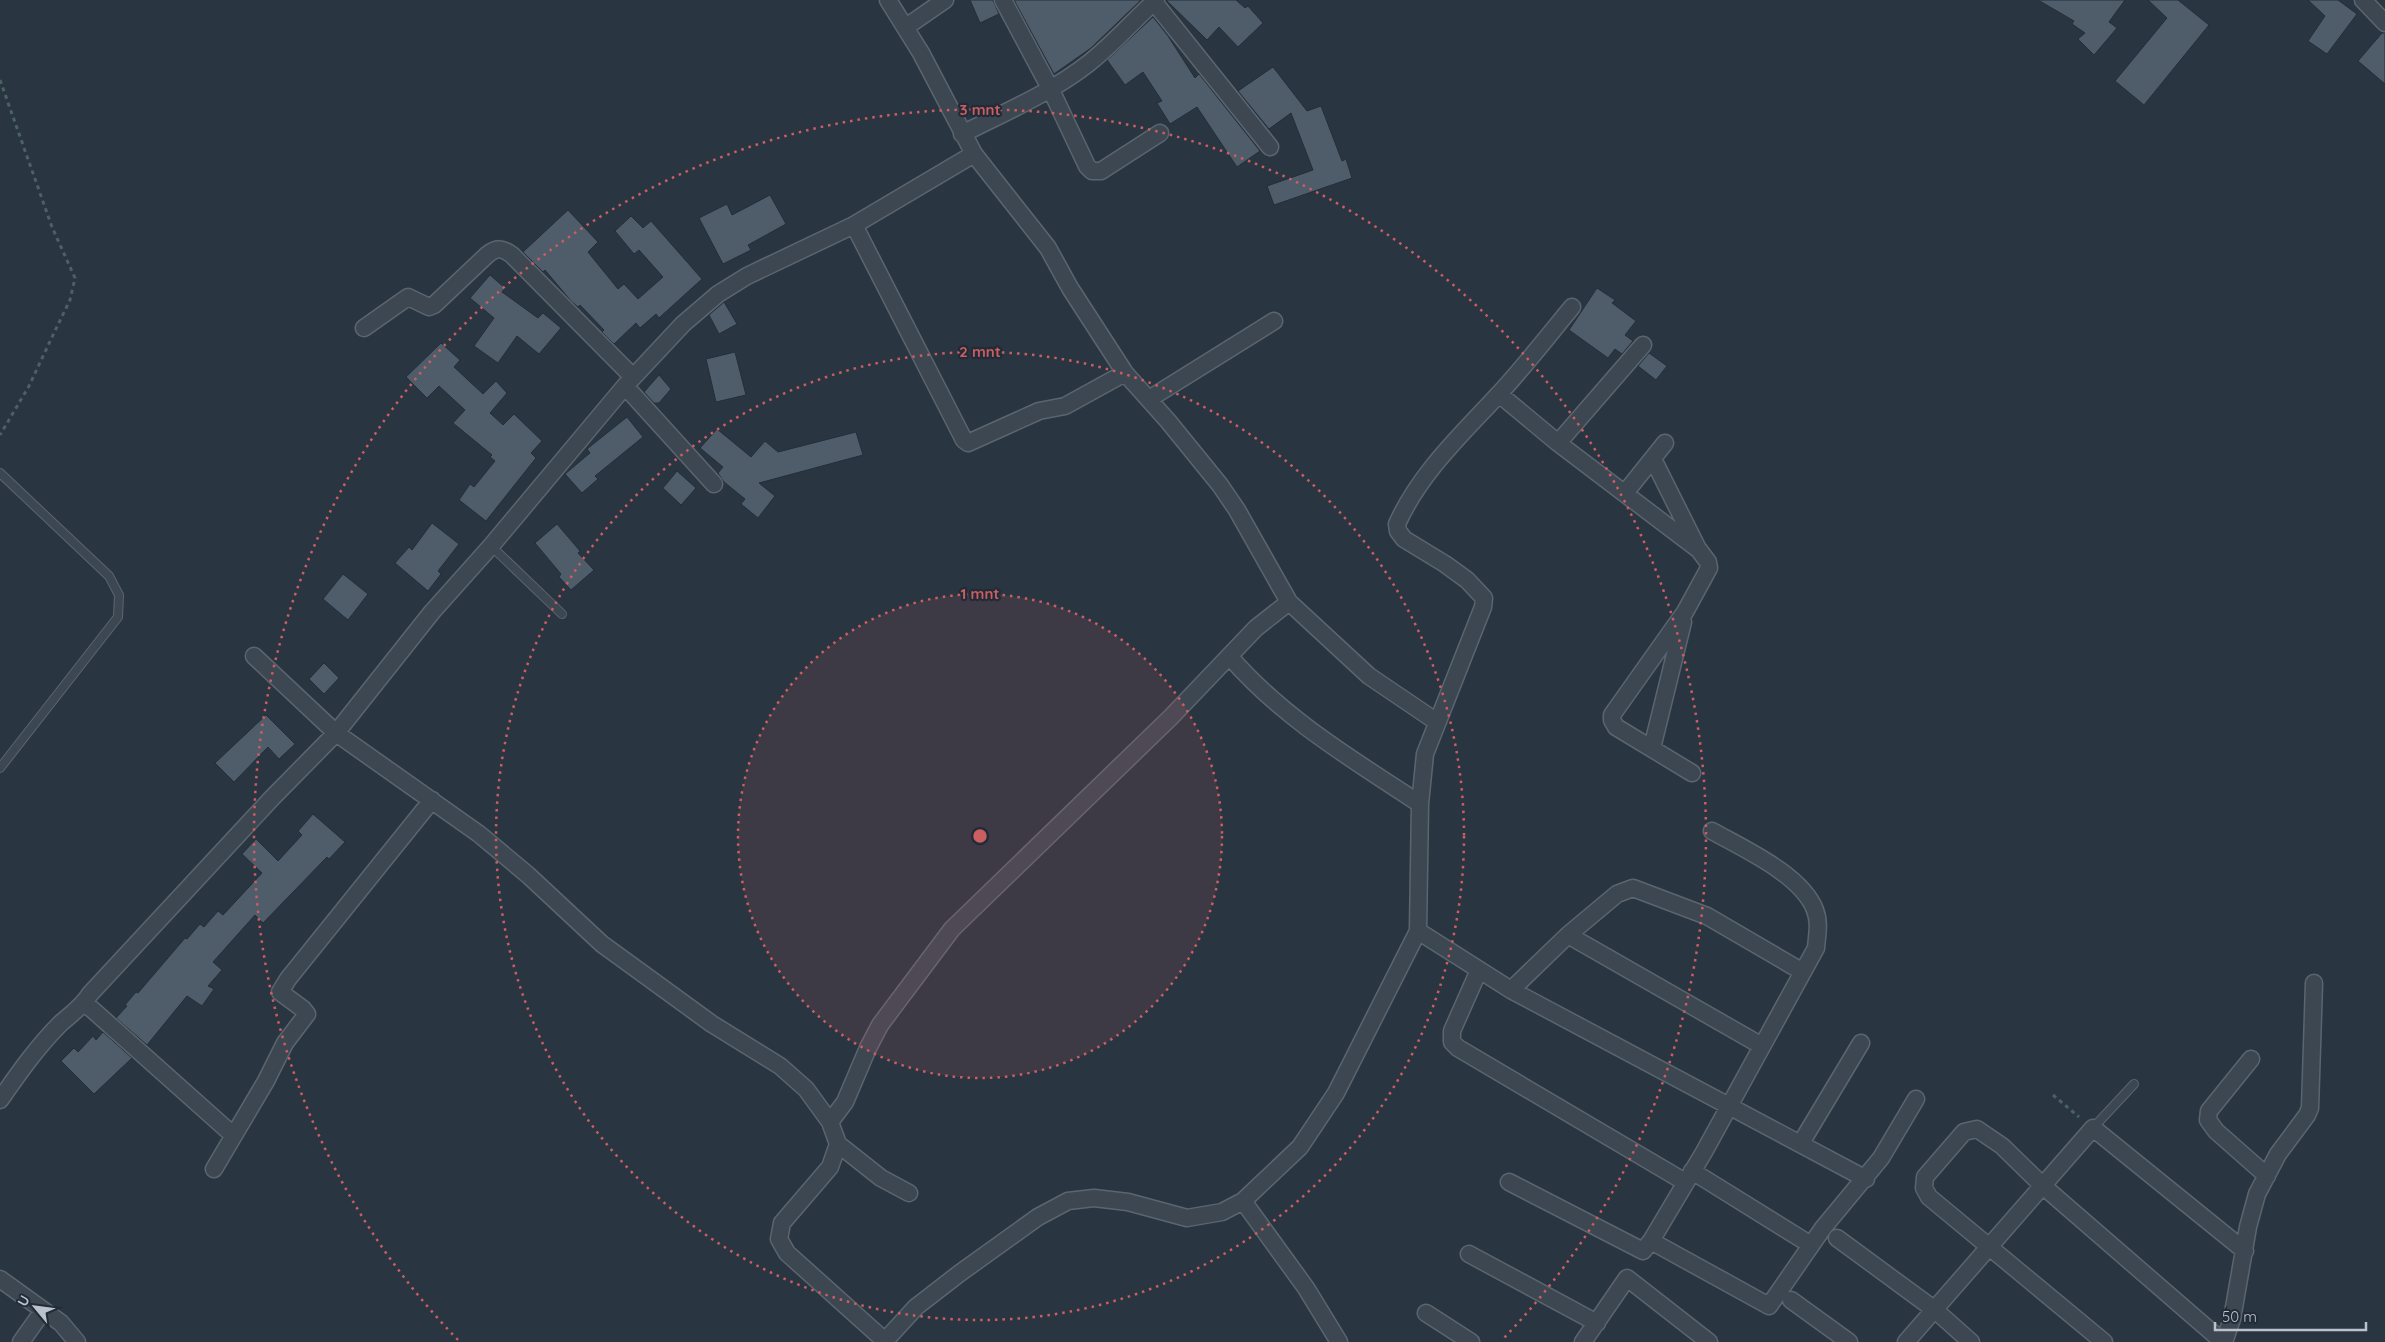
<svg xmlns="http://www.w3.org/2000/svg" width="2385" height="1342" viewBox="0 0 2385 1342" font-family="Quicksand,sans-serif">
<rect width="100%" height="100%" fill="#293642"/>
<path fill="#4f5d6b" stroke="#232e3a" d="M 970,0 L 993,0 L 999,14 L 980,23 Z
M 1014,0 L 1141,0 L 1091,48 L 1054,74 Z
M 1166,0 L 1236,0 L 1245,8 L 1248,6 L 1263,23 L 1238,47 L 1219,27 L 1207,40 Z
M 2038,0 L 2125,0 L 2109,22 L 2117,28 L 2094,55 L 2078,39 L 2085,33 L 2072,24 L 2074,21 Z
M 2148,0 L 2178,0 L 2209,25 L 2144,105 L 2115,81 L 2167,18 Z
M 2308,0 L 2338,0 L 2357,14 L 2327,54 L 2308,41 L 2325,16 Z
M 1153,17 L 1168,36 L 1195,78 L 1199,74 L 1260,151 L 1237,167 L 1197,107 L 1170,124 L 1157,103 L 1162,101 L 1143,72 L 1125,85 L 1107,60 Z
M 2382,33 L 2385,33 L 2385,84 L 2358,61 Z
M 1273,67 L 1307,111 L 1321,106 L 1342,161 L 1346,159 L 1352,178 L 1274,205 L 1267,186 L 1313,170 L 1291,113 L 1269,129 L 1238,91 Z
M 770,195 L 786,224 L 748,245 L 751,250 L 723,264 L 699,218 L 727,204 L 732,215 Z
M 568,210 L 598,242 L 588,252 L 618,289 L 624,284 L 638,299 L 663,277 L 639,250 L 634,254 L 615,231 L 631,216 L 643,228 L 651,221 L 702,279 L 659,318 L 656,314 L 640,328 L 636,323 L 614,344 L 602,332 L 604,330 L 580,305 L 578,307 L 571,301 L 545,270 L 543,272 L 523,252 Z
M 490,275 L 505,288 L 502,292 L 538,318 L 543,313 L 561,328 L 539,354 L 517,336 L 498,363 L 474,346 L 494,318 L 470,298 Z
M 1597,288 L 1615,300 L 1612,303 L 1636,321 L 1625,335 L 1633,341 L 1622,354 L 1615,349 L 1608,358 L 1569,330 Z
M 724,302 L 737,324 L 719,334 L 709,315 Z
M 441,343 L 460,360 L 454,367 L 483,394 L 496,381 L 507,393 L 490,413 L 503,425 L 514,414 L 542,441 L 531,453 L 536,458 L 486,521 L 459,500 L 470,484 L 474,487 L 495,461 L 490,457 L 492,455 L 453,423 L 465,410 L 439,386 L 427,398 L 406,377 Z
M 735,352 L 746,395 L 716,402 L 706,359 Z
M 1649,353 L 1667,366 L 1656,380 L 1638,366 Z
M 659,375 L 671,389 L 659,403 L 654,403 L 644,392 Z
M 627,417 L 643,437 L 595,476 L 598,479 L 582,493 L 565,474 L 590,453 L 587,449 Z
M 717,429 L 751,457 L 765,441 L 778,452 L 856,432 L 863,455 L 759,483 L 775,496 L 758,518 L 741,504 L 745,499 L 724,482 L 718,473 L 723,467 L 700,448 Z
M 677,471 L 696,488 L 681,505 L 663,488 Z
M 432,523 L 459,544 L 438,571 L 441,574 L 428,591 L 395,563 L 409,547 L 412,550 Z
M 557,524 L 580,551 L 578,553 L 594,570 L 571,590 L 559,577 L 561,574 L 535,543 Z
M 343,574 L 368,594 L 348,620 L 323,599 Z
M 324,663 L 339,678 L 324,694 L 309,679 Z
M 266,715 L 295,744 L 279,759 L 268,747 L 234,782 L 215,763 Z
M 313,814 L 345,842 L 329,859 L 327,857 L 263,923 L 255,915 L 213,962 L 222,970 L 208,986 L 214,989 L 202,1006 L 187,996 L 147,1045 L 116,1018 L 127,1006 L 125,1005 L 136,992 L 138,993 L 185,938 L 187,939 L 200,924 L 204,927 L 218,911 L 223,915 L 262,873 L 242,854 L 256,839 L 278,861 L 302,835 L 298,831 Z
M 103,1032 L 132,1058 L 94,1094 L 61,1061 L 74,1048 L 78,1052 L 93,1036 L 96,1040 Z"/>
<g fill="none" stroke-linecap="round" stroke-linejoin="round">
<g stroke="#5b656f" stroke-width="10">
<path id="lane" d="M 0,473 L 109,576 L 119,595 L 118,617 L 0,768
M 491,546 L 562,614
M 2093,1128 L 2134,1084"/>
</g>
<g stroke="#5b656f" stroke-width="19">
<path id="street" d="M 888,0 L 921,53 L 974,154 L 1048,248 L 1070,288 L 1125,373 L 1168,421 L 1220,485 L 1237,510 L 1289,602 L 1369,676 L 1437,722
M 1003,0 L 1051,90 L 1087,166 L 1092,171 L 1101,171 L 1160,133
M 2363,0 L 2385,23
M 1154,2 L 1270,147
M 906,27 L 945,0
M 962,134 C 1005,112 1051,93 1089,63 C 1113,44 1134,20 1156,0
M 854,225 L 964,440 L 968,443 L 1039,411 L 1065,406 L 1125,373
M 364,328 L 408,297 L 429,307 L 434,305 L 487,255 C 497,247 502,248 512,255 L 633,377
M 625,386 L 714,484
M 1499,394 L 1558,443 L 1699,550 L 1708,562 L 1709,568 L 1685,612 L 1612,715 L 1612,720 L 1616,727 L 1692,773
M 1149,399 L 1274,321
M 1558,443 L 1643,345
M 1653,459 L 1697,547
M 1625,493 L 1665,443
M 254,656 L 336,733 L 479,834 L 528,875 L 602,944 L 712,1024 L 780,1066 L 806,1089 L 830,1122 L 838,1144 L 830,1167 L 782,1223 L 779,1239 L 787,1253 L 885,1341
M 1230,657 C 1284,719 1352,759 1420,804
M 1652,748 L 1683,622
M 1418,931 L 1511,990 L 1866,1179
M 1568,935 L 1762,1046
M 1479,970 L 1452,1031 L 1452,1042 L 1458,1048 L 1685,1182
M 1511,990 L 1568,935 L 1617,894 L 1633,888 L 1707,916 L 1803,972
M 85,1003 L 233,1135
M 2251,1059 L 2209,1111 L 2208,1120 L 2216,1131 L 2267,1176
M 0,1100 C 18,1074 37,1047 60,1024 C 71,1014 82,1007 90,994 L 272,798 L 336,733 L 432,612 L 491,546 L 625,386 L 683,324 L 718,294 L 747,276 L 854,225 L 974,154
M 830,1122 L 845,1102 L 868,1048 L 880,1025 L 952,929 L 1171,717 L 1256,628 L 1289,602
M 1801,1143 L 1861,1043
M 838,1144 L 881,1178 L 909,1193
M 214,1169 L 266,1081 L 285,1043 L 307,1014 L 303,1009 L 280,992 L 288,979 L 432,800
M 1692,1171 L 1811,1245
M 1509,1182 L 1643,1251 L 1651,1241 L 1704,1152 L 1816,948 C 1817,935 1820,923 1815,910 C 1802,875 1744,849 1712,831
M 1837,1238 L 1935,1310 L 1971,1342
M 1651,1241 L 1769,1306 L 1823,1228 L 1881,1158 L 1916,1099
M 1469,1254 L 1597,1323
M 0,1279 L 61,1323 L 77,1342
M 1791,1300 L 1849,1342
M 1426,1313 L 1471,1342
M 21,1342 L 43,1311
M 884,1342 L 916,1307 L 960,1273 L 1038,1217 L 1068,1201 L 1094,1198 L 1128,1202 L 1187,1218 L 1222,1212 L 1243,1201
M 1339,1342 L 1306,1288 L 1243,1201 L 1300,1147 L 1336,1093 L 1418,931 L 1420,804 L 1425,754 L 1483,607 L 1484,598 L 1467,580 L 1445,564 L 1404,539 L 1398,531 L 1397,524 C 1420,473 1460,436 1498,395 C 1524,367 1548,336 1572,307
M 1583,1342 L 1627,1278 L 1709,1342
M 1906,1342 L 2093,1128 L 2245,1251
M 2104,1342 L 1929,1197 L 1924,1188 L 1925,1177 L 1964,1132 L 1977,1129 L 2002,1146 L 2043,1186 L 2223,1342
M 2224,1342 L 2232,1319 L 2248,1227 L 2257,1194 L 2278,1154 L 2307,1115 L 2310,1108 L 2314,983"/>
</g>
<path stroke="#4b6162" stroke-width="3" stroke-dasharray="4 4" stroke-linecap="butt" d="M 0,80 L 52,227 L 75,278 L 70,300 L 53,335 L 29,386 L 0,435
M 2053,1095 L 2079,1117"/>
<use href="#lane" stroke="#3d4752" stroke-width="8"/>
<use href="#street" stroke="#3d4752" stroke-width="16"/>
</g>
<circle cx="980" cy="836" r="242" fill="#cc5e61" fill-opacity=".12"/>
<g fill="none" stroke="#cc5e61" stroke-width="2.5" stroke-dasharray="2.5 5">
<circle cx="980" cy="836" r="242"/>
<circle cx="980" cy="836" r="484"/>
<path d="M458 1340A726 726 0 1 1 1502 1340"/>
</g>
<circle cx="980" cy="836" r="8" fill="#cc5e61" stroke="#212c38" stroke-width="2.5"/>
<g font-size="15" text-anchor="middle" font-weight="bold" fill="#cc5e61" stroke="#212c38" stroke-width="4.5" stroke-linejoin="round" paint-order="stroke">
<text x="980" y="115">3 mnt</text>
<text x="980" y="357">2 mnt</text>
<text x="980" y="599">1 mnt</text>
</g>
<g transform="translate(35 1307) rotate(299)" stroke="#212c38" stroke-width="4" paint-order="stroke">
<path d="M0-4L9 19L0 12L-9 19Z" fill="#bac2cc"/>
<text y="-8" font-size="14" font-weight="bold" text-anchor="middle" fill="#bac2cc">U</text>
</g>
<path d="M2215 1322v8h151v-8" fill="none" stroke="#bac2cc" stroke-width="2.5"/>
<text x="2222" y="1322" font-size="15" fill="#bac2cc" stroke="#212c38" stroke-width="4" paint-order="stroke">50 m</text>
</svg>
